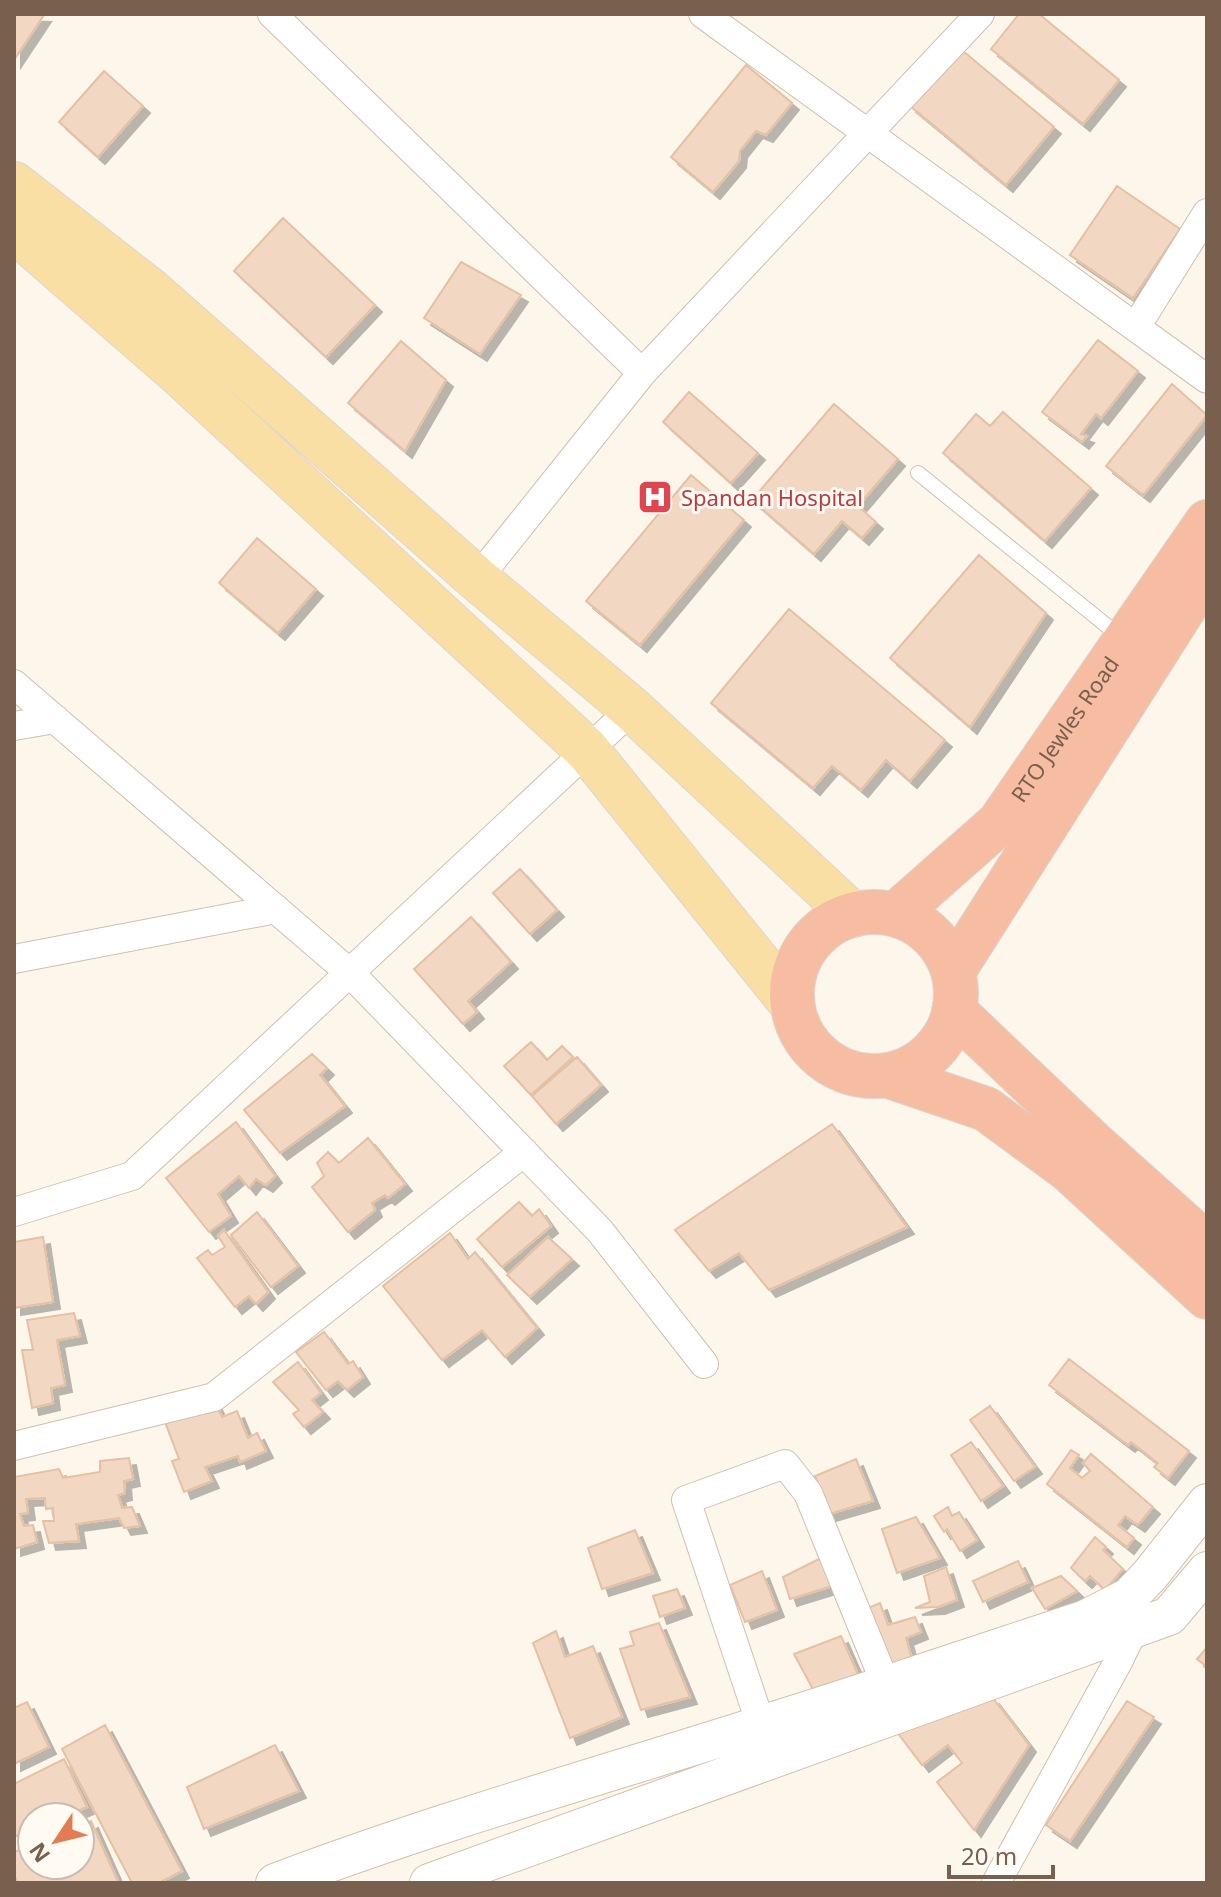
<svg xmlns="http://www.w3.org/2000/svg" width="1221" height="1897" viewBox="0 0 1221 1897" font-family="'Noto Sans',sans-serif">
<defs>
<filter id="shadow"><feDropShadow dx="7" dy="7" stdDeviation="0" flood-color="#0004"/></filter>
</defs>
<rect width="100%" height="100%" fill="#fdf7eb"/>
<path fill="#f2d8c3" stroke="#e5c0a3" stroke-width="2" filter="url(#shadow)" d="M 14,14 L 44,15 L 14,60 Z
M 1019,14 L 1039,14 L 1119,80 L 1083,124 L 991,49 Z
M 957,46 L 1054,127 L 1006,185 L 909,105 Z
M 746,65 L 792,103 L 766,135 L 756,131 L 740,151 L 739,161 L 713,192 L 671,157 Z
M 104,71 L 143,106 L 98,157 L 59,122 Z
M 1117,186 L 1180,229 L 1133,298 L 1070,255 Z
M 283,218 L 375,305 L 326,357 L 234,271 Z
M 461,262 L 521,295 L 480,354 L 424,318 Z
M 1098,340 L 1138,371 L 1101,418 L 1096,414 L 1081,434 L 1087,436 L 1082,442 L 1042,412 Z
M 401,341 L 446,380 L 405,451 L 348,403 Z
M 1172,384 L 1207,415 L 1143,495 L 1106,466 Z
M 689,392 L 758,453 L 731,483 L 663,422 Z
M 834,404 L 898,459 L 858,506 L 876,522 L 862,538 L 842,521 L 814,554 L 752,500 Z
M 1003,412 L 1091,488 L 1045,541 L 943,453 L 976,414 L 990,426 Z
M 691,475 L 744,520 L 640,645 L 586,601 Z
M 257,538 L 316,589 L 278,633 L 219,583 Z
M 979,555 L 1046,613 L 970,727 L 890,658 Z
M 789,609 L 945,740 L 910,781 L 886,760 L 861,790 L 832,766 L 813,788 L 711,703 Z
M 520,869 L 557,910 L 530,934 L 493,893 Z
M 471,917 L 511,962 L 468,1001 L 477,1012 L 463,1024 L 414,969 Z
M 531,1042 L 547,1060 L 562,1046 L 573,1057 L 531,1095 L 504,1066 Z
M 312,1054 L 327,1068 L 320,1075 L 345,1106 L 280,1153 L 244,1110 Z
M 577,1057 L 601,1085 L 556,1124 L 532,1096 Z
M 236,1122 L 275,1176 L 266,1185 L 256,1179 L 249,1188 L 239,1176 L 218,1194 L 231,1216 L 209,1232 L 166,1178 Z
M 832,1124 L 907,1227 L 769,1290 L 739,1253 L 709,1271 L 675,1230 Z
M 368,1138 L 405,1184 L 388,1198 L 385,1195 L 372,1203 L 375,1210 L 348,1232 L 312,1187 L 324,1176 L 317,1163 L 328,1152 L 339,1163 Z
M 519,1202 L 532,1216 L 539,1209 L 551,1226 L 502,1267 L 477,1239 Z
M 257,1212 L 298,1266 L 271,1287 L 231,1235 Z
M 224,1230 L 268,1292 L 256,1304 L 249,1296 L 235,1307 L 197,1258 L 208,1250 L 212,1255 L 225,1247 L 218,1236 Z
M 450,1233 L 468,1259 L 475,1252 L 537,1328 L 505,1357 L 482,1330 L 442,1360 L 383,1286 Z
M 43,1237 L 53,1302 L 14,1308 L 14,1242 Z
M 548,1237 L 572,1259 L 530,1297 L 507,1275 Z
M 74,1313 L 80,1336 L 57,1340 L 65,1385 L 51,1388 L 53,1403 L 32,1408 L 22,1350 L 33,1350 L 27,1320 Z
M 324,1332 L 348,1364 L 353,1361 L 363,1377 L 347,1390 L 338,1381 L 326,1390 L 296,1352 Z
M 1069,1359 L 1189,1451 L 1168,1478 L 1154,1467 L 1158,1463 L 1131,1442 L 1128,1445 L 1049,1385 Z
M 298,1362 L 321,1393 L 312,1400 L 323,1412 L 304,1427 L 293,1414 L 299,1410 L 273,1382 Z
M 215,1403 L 222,1417 L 237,1411 L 248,1438 L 257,1433 L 266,1451 L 240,1462 L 238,1456 L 205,1467 L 212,1481 L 184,1492 L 172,1461 L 179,1459 L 165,1422 Z
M 990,1406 L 1035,1467 L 1014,1481 L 970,1420 Z
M 971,1442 L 1003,1486 L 981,1501 L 951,1455 Z
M 1071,1450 L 1079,1455 L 1070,1468 L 1082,1478 L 1090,1471 L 1083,1463 L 1091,1454 L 1153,1507 L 1138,1525 L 1125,1516 L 1118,1525 L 1134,1538 L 1127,1547 L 1047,1484 Z
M 129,1458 L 133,1479 L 124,1481 L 125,1493 L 118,1495 L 122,1508 L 132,1507 L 140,1526 L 124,1528 L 119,1518 L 76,1524 L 79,1541 L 49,1543 L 43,1521 L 54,1521 L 53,1508 L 46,1509 L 45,1498 L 26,1499 L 28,1513 L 20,1514 L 24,1526 L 33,1525 L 37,1542 L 14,1549 L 14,1477 L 59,1469 L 63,1478 L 100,1472 L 100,1461 Z
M 856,1459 L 873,1501 L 829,1514 L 815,1476 Z
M 948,1507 L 952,1516 L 959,1512 L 977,1540 L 960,1551 L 947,1529 L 944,1532 L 934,1516 Z
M 916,1517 L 940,1558 L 897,1573 L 882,1529 Z
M 635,1530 L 653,1573 L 602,1589 L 588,1548 Z
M 1095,1537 L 1106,1547 L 1103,1550 L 1123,1569 L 1105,1590 L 1090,1576 L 1085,1581 L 1071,1568 Z
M 821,1558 L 832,1586 L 790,1599 L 783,1577 Z
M 1018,1561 L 1028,1582 L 983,1602 L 973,1581 Z
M 946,1567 L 957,1600 L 938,1607 L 915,1608 L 930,1602 L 924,1576 Z
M 762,1571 L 777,1610 L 745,1622 L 730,1585 Z
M 1061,1576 L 1077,1591 L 1045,1609 L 1032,1588 Z
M 677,1589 L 685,1608 L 660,1617 L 653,1596 Z
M 880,1603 L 888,1625 L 915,1617 L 921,1632 L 906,1638 L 912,1659 L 884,1669 L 861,1611 Z
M 659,1623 L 690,1697 L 641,1710 L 620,1649 L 634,1645 L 630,1632 Z
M 556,1631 L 565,1657 L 593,1646 L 622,1717 L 570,1738 L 533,1643 Z
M 841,1636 L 860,1679 L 816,1695 L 794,1654 Z
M 1207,1647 L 1207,1667 L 1197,1659 Z
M 992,1697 L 1029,1745 L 974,1830 L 937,1782 L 962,1763 L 948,1745 L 922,1765 L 897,1732 Z
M 1127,1701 L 1154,1717 L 1070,1841 L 1046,1825 Z
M 27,1702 L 49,1747 L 14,1764 L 14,1708 Z
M 105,1725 L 182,1871 L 159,1883 L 132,1883 L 62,1749 Z
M 275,1745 L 299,1791 L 204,1829 L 187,1787 Z
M 64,1759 L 87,1807 L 63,1817 L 32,1817 L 32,1830 L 14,1837 L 14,1784 Z
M 91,1821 L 118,1882 L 18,1883 L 14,1875 L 14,1852 L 32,1845 L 32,1865 L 80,1865 L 80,1826 Z"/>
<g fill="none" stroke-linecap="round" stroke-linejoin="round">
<g stroke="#d0bfaf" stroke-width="16">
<path id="lane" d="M 918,473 L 1122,638"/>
</g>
<g stroke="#d0bfaf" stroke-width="30">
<path id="street" d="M 272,14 L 642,373
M 703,14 L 1207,379
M 1136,327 L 1207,213
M 477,579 L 642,373 L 980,14
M 14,684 L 350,973 L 600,1231 L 704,1364
M 14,726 L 55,719
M 14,959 L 276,909
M 14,1212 L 132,1176 L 632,709
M 14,1446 L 214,1397 L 524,1152
M 761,1725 L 686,1500 L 785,1464 L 808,1493 L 886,1685 L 890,1704
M 996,1883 L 1118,1662 L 1134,1629 L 1132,1617"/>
</g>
<g stroke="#d3c0ae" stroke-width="40">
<path id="secondary" d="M 275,1883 C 433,1823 597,1777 758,1726 C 868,1692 977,1655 1086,1619 L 1129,1597 L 1150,1575 L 1207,1503
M 429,1883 L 1169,1616 L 1207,1571"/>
</g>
<g stroke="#dcd5d1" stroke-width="46">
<path id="primary" d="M 14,184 L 151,291 L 477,579 L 632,709 L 853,915
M 14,230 L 183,377 L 587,750 L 792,1004"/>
</g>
<g stroke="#dcd5d1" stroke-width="46">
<g id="highway">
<circle cx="874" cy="994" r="82"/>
<path id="s1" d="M 896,914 L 999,823 L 1207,522"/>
<path d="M 954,970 L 1207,572"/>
<path d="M 954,1011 L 1094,1144 L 1207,1245"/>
<path d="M 889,1076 L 986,1109 L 1069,1170 L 1207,1297"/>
</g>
</g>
<use href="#lane" stroke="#fff" stroke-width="14"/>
<use href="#street" stroke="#fff" stroke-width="28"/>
<use href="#secondary" stroke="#fff" stroke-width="38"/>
<use href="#primary" stroke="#fadfa5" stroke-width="44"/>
<use href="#highway" stroke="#f6bda3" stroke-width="44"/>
</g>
<defs>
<g id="hospital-square" transform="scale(1.8)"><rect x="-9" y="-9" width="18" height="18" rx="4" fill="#e0444e" stroke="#fffaf2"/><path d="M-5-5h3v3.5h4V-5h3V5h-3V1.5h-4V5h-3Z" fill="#fff"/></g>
</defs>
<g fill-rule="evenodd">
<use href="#hospital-square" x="655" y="497"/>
</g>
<g text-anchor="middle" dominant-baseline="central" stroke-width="6" stroke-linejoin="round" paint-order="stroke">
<g font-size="22" fill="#be3a42" stroke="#fffaf2" text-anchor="start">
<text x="681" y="497">Spandan Hospital</text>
</g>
<g font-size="22" fill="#795f4d" stroke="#fffaf2">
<text stroke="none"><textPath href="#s1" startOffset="252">RTO Jewles Road</textPath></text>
</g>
</g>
<rect width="1221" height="1897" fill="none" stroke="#795f4d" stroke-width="32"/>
<g transform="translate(56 1841) rotate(235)"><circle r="38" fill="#fffaf2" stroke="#c9bcb0" stroke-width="2"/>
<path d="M0-6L14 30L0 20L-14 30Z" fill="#e57b52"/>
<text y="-12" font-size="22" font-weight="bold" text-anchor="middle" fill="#795f4d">N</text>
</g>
<path d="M949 1865v12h104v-12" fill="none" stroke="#795f4d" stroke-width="4"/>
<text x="961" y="1865" font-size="24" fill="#795f4d" stroke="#fffaf2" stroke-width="6" paint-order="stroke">20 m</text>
</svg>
